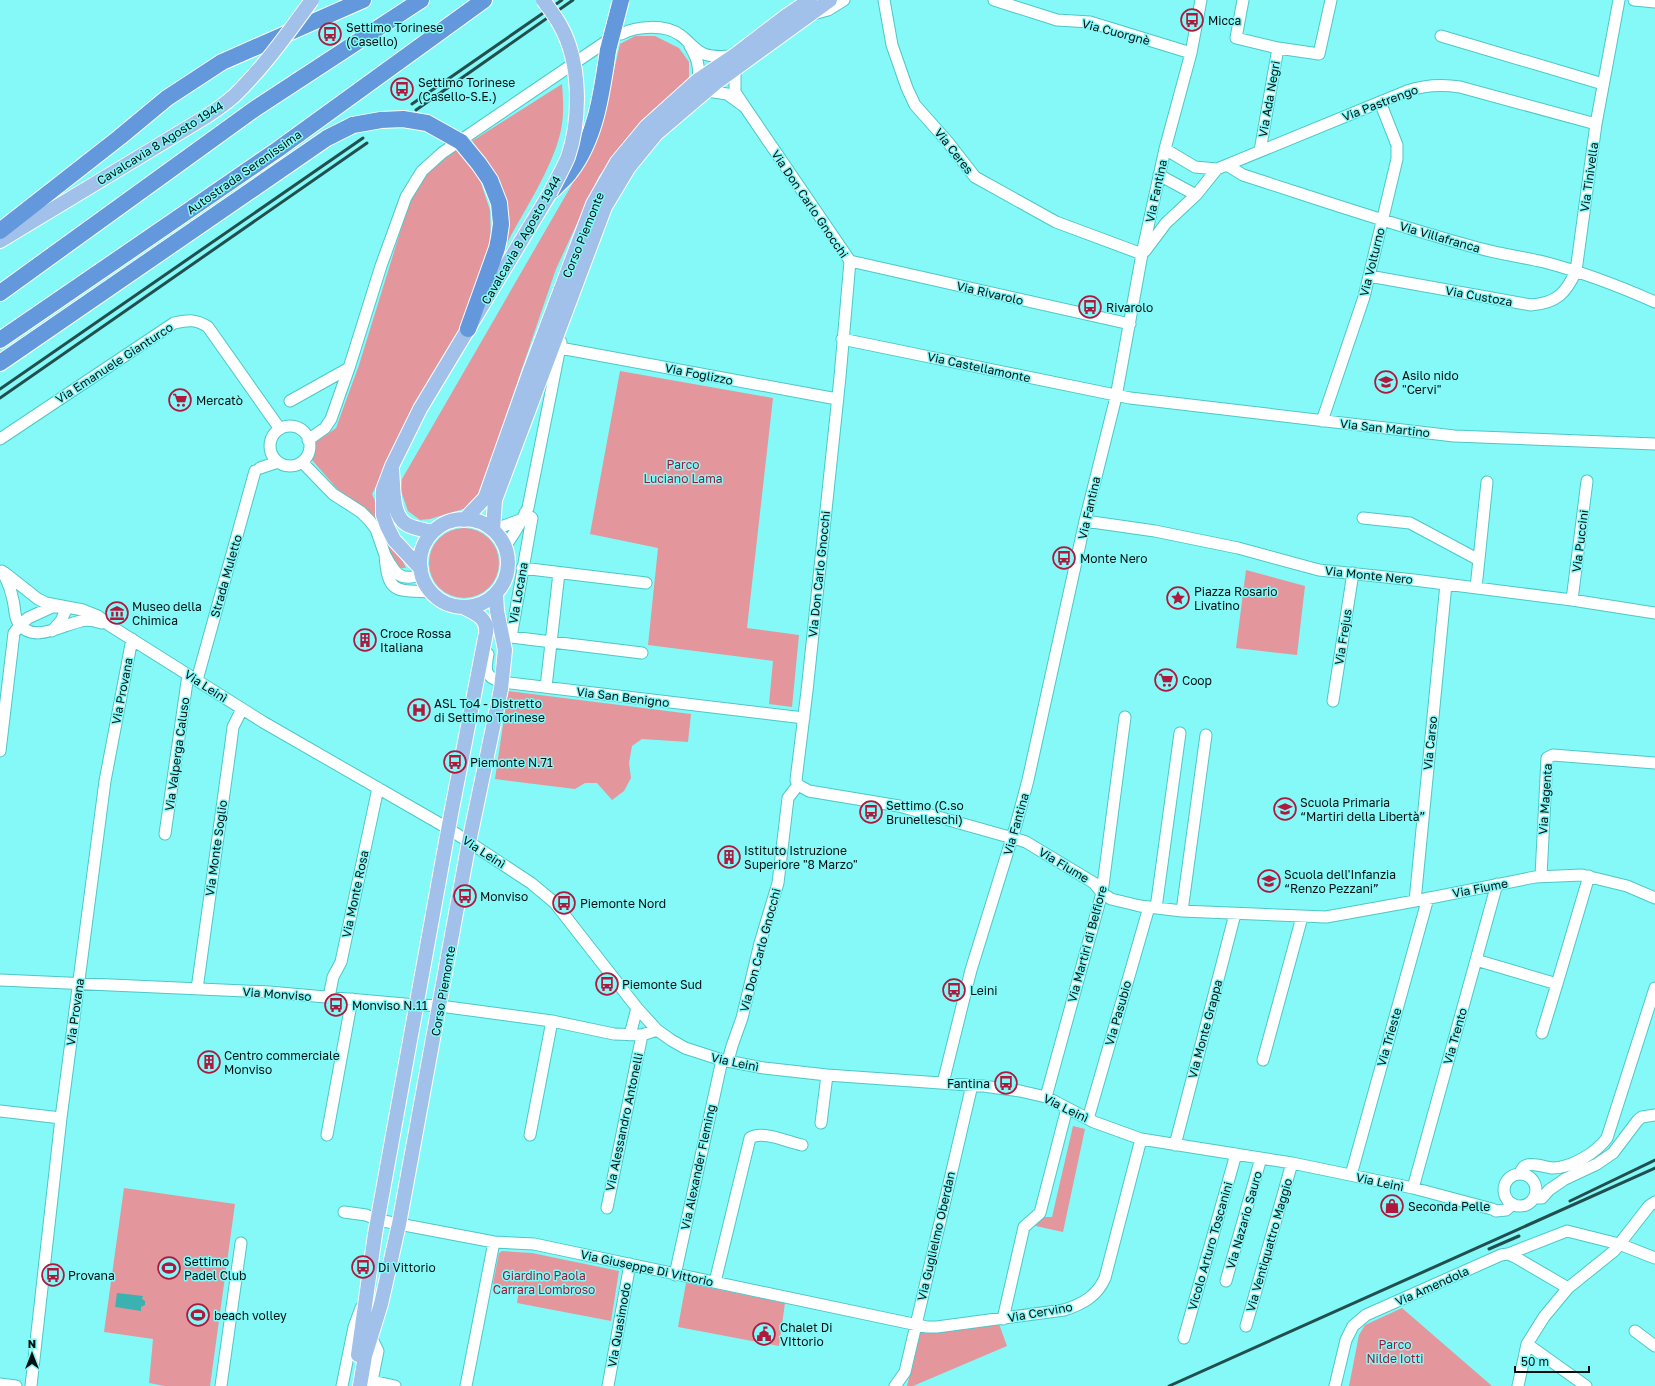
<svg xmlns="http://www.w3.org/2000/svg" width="1655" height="1386" viewBox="0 0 1655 1386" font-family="'Golos Text',sans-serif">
<rect width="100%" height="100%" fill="#84f9f8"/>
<path fill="#e3979c" d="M 635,36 L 655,36 L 679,48 L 689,62 L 689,77 L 599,176 L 556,269 L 502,427 L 480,497 L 470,507 L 430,519 L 420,520 L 408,511 L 401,491 L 402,479 L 589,155 L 603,118 L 620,44 Z
M 562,84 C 563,97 564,110 562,124 C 557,161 525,209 507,243 L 501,183 L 472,141 Z
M 457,148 L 470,165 L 481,183 L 490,210 L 491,246 L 462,332 L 372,494 L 406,568 L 398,568 L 362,506 L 339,491 L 312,460 L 316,442 L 336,428 L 359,365 L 410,200 L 426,172 Z
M 620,371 L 773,398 L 747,628 L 799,635 L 792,707 L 769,704 L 773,661 L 648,645 L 658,548 L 590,534 Z
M429 563a35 35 0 1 1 70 0a35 35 0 1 1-70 0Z
M 1246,570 L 1305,586 L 1297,655 L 1236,648 Z
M 508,691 L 691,714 L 688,742 L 642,739 L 632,746 L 629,763 L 631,778 L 624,791 L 612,800 L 597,783 L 585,783 L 575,789 L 495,779 Z
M 1073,1126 L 1085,1129 L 1063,1232 L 1031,1225 L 1044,1217 L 1052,1217 Z
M 124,1188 L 235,1204 L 210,1386 L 165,1386 L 149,1383 L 153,1339 L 104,1332 Z
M 502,1251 L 532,1253 L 619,1271 L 611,1321 L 517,1303 L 519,1289 L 493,1284 L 499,1253 Z
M 686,1283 L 785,1303 L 779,1346 L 678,1327 Z
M 1402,1308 L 1492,1386 L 1349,1386 L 1359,1335 L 1365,1325 Z
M 999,1324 L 1007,1346 L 913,1386 L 907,1386 L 920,1333 Z"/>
<path fill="#3cb1b1" d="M 117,1293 L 143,1296 L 142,1299 L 145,1301 L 145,1305 L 141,1307 L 141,1311 L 115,1307 Z"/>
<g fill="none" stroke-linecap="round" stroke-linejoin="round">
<g stroke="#4ec7c7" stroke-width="13">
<path id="minor" d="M 884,0 L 892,45 L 907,88 L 915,105 L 947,141 L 975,177 L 1056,222 L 1142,254
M 994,0 L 1057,20 L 1090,22 L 1191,53
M 1243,0 L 1236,38 L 1278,48
M 1634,0 L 1655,2
M 813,14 L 828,10 L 844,0
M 621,34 C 637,26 665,24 680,35 C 689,41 694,50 704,54 C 714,58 725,56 735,56
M 1441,36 L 1603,84
M 690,46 C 697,58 700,66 698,80
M 707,91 L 727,94 L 745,107 L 735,92 L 735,69
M 745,107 L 850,261 L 840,377 L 807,691 L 796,780 L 798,785
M 1165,149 L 1195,167 L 1217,169 L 1407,91 C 1425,85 1441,84 1460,87 L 1596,124
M 1260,151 L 1278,48 L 1319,54 L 1331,0
M 1227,165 L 1243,175 C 1321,200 1399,227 1478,248 C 1500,254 1522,257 1544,262 C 1582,272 1619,286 1655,302
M 1159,175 L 1196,195
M 1145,251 L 1166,223 L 1196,195 L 1217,169
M 850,261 L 1130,324
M 1369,276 L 1531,305 C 1557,303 1566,293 1576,271 L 1596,124 L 1619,0
M 842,339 L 1130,398 L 1454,436 L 1655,444
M 560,348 L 837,399
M 290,401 L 349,368 L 381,266 L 406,197 L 422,171 L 442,153 L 604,43
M 1322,421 L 1364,297 L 1397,159 L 1397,145 L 1380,102
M270 446a20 20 0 1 1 40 0a20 20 0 1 1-40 0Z
M 0,439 L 174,323 C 189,320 196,319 208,327 L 280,429
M 308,440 L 325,428 L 331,419 L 349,368
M 302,462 L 333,494 L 361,512 L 369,520 L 376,529 L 385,555
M 260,468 L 278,462
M 525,513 L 532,518 L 511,637 L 642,653
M 1363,518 L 1410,523 L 1479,560
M 1085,521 L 1155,531 L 1238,548 L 1319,570 L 1414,580 L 1572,600 L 1655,613
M 493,530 L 520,520
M 505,546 C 513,536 522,520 528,508 L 561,342
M 522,568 L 646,583
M 2,571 C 8,581 11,590 13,600 C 15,607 14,616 18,622 C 32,645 62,625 81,621 C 88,619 95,621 102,623
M 5,573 L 38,599 L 46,603 L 67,607 L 61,621 L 52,631
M 422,574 C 400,583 395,573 385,555 C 388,595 396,590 431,592
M 1476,588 L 1487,482
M 1572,600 L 1587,481
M 488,654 C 485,670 484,677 502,682 L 804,718
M 197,680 L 255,471
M 546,687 L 559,573
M 1333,701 L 1353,573
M 0,751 L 14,633 L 20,625 L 28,618 L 52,607 L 67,607 L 83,610 L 98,616 L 109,625 L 263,722 L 449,829 L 531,883 L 555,903 L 637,1008 L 657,1030 L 671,1040 L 685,1048 L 722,1060 L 764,1068 L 827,1075 L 983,1086 L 1020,1091 L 1046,1097 L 1094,1122 L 1141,1139 L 1292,1163 L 1413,1188 L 1492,1209 L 1496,1211 L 1506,1210 L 1513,1204
M 798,785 L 809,791 L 899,806 L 1020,840 L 1026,842 L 1094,883 L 1102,893 L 1111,899 L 1140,906 L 1182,911 L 1326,917 L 1415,901 L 1535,877 L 1582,875 L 1627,886 L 1655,898
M 165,834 L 188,675
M 1541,876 L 1547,758 L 1553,755 L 1655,763
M 1415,901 L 1446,584
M 1156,908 L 1180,733
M 1182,911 L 1206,735
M 1476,960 L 1557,984 L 1542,1033
M 0,980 L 269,992 L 416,1005 L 440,1006 L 552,1021 L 614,1034 L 642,1035 L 657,1030
M 1557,984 L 1589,876
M 197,989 L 231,743 L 233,727 L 242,709
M 329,997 L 333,977 L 341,962 L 378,788
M 630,1035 L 637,1008
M 1263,1060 L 1302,917
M 728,1061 L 732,1046 L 742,1018 L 760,943 L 778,883 L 788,798 L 798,785
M 943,1083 L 971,970 L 1016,825 L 1028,780 L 1085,521 L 1116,397 L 1142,254 L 1165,149 L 1191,53 L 1201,0
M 1046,1097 L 1102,893 L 1125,717
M 0,1111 L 61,1118
M 1088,1119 L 1149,907
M 821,1123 L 827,1075
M 327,1135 L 352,999
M 530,1135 L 552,1021
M 1175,1145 L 1235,914
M1504 1190a16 16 0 1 1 32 0a16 16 0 1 1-32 0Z
M 1520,1174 C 1521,1170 1523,1166 1527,1165 C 1534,1163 1544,1167 1552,1168 C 1571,1168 1596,1153 1607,1138 L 1655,988
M 1351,1175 L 1428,898
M 1413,1188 L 1497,884
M 1534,1198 L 1542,1198 L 1549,1190 L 1565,1179 L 1597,1164 L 1613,1153 L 1638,1120 L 1642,1117 L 1655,1115
M 607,1208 L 642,1035
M 344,1212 L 366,1215 L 378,1220 L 494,1242 L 534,1244 L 927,1327 L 937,1327 L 1064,1310 C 1083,1304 1097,1296 1105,1278 L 1141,1139
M 1508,1254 L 1567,1231 L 1619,1244 L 1655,1258
M 675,1275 L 722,1060
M 1226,1281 L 1261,1158
M 715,1282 L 750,1138 C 762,1130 788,1142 802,1145
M 1003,1319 L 1024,1227 L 1040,1213 L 1067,1108
M 1246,1326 L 1292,1163
M 1635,1331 L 1655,1346
M 371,1337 L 378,1351 L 371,1386
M 1184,1338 L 1236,1154
M 1527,1344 L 1586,1386
M 372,1381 L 395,1386
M 0,1384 L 16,1386
M 31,1386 L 61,1118 L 105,781 L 132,639
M 221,1386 L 241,1243
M 342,1386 L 354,1327 L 361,1308
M 466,1386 L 494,1242
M 608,1386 L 630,1264
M 895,1386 L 905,1372 L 972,1085
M 1335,1386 L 1346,1340 L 1353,1326 L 1366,1315 L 1501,1255 L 1508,1254 L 1515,1257 L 1568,1288
M 1518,1386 L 1527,1344 L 1544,1317 L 1568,1288 L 1614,1251 L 1649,1206 L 1655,1202"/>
</g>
<g stroke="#fff" stroke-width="16">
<path id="major" d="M 0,241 L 207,116
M 392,470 C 394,486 391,514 406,524 C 414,529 425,530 433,532
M420 563a44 44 0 1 1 88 0a44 44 0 1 1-88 0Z
M 464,520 L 485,498 L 530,371 L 593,204 L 617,162 L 646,127 L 698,80 L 735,55 L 786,16 L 810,0
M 493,530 L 495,500 L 605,207 L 629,167 L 656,134 L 717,82 L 830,0
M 421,569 L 394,540 L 387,526 L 383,515 L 383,490 L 392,466 L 420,409 L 550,193
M 358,1355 L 375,1234 L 451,814 L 486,633 C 488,618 475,613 463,607
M 360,1386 L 365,1356 L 381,1304 L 399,1224 L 469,842 L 501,689 L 505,650 L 497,611 L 496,594"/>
</g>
<g stroke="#fff" stroke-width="18">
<path id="highway" d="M 553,190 C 558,184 565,179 570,172 C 596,138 602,92 608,50
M 0,231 L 120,137 L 167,98 L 222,62 L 363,0
M 0,293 L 256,108 L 421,0
M 468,329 L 497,248 L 499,238
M 0,340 L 277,150 L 484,0
M 0,363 L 327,138 L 353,125"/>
</g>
<use href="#minor" stroke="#fff" stroke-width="11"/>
<use href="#major" stroke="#a1c1ea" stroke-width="14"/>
<use href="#highway" stroke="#6398dc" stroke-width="16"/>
<path stroke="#234e4e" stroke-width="3" d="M 412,104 L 562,0
M 416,110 L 573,0
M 0,389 L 363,138
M 0,398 L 367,143
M 1570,1201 L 1655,1160
M 1489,1249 L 1519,1236
M 1169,1386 L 1655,1168"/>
<g stroke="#fff" stroke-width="16" stroke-linecap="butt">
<path id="major-bridge" d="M 543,0 C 549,8 555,16 560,25 C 581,62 581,118 568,157 C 563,169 556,181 550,193
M 207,116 C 216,110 226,103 234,96 C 264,67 288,33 312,0"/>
</g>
<g stroke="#fff" stroke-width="18" stroke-linecap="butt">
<path id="highway-bridge" d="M 608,50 L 621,0
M 353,125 L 381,120 L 403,119 L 427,123 L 461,142 L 479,164 L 490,180 L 499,203 L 501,224 L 499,238"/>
</g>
<use href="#major-bridge" stroke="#a1c1ea" stroke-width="14"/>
<use href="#highway-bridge" stroke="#6398dc" stroke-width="16"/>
</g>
<defs>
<g id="bus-ring" transform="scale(1.15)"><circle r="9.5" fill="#84f9f8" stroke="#ae193d" stroke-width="1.5"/><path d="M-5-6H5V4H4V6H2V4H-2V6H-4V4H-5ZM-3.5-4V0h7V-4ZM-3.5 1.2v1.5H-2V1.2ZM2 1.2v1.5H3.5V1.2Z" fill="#ae193d"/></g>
<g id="school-ring" transform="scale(1.15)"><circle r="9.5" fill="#84f9f8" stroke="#ae193d" stroke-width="1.5"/><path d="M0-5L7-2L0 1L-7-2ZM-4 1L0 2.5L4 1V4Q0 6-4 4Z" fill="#ae193d"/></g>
<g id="supermarket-ring" transform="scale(1.15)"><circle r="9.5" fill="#84f9f8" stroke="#ae193d" stroke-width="1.5"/><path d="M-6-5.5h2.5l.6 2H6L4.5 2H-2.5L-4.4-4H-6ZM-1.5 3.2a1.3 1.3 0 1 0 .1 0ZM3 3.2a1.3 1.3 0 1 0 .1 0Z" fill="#ae193d"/></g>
<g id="sight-ring" transform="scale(1.15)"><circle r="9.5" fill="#84f9f8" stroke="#ae193d" stroke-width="1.5"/><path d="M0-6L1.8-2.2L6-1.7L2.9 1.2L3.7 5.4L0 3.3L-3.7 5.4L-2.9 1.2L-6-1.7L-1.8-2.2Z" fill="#ae193d"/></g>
<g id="museum-ring" transform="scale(1.15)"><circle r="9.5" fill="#84f9f8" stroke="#ae193d" stroke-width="1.5"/><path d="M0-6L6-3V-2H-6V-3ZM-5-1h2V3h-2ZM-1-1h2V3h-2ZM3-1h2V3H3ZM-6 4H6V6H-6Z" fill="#ae193d"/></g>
<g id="building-ring" transform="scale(1.15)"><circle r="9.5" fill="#84f9f8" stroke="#ae193d" stroke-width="1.5"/><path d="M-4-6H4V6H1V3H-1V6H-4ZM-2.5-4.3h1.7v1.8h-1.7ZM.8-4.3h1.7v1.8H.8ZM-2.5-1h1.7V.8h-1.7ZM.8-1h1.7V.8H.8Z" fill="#ae193d"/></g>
<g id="hospital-ring" transform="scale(1.15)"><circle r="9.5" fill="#84f9f8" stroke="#ae193d" stroke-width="1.5"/><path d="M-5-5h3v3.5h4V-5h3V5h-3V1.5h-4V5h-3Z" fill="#ae193d"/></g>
<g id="shop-ring" transform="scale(1.15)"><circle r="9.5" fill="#84f9f8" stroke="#ae193d" stroke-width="1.5"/><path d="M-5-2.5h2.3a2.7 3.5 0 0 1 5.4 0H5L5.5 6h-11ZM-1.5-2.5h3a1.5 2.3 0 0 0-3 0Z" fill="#ae193d"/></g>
<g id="stadium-ring" transform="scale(1.15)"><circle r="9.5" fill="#84f9f8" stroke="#ae193d" stroke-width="1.5"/><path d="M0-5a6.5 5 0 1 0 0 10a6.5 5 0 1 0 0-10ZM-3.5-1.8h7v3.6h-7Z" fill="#ae193d"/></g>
<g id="civic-ring" transform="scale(1.15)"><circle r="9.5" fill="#84f9f8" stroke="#ae193d" stroke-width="1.5"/><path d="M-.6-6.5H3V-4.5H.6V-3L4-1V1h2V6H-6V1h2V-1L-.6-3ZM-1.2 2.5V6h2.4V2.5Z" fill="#ae193d"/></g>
</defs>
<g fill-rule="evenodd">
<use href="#bus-ring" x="1192" y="20"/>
<use href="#bus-ring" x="330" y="34"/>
<use href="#bus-ring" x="402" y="89"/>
<use href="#bus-ring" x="1090" y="307"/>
<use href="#school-ring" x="1386" y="382"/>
<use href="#supermarket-ring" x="180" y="400"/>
<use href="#bus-ring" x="1064" y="558"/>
<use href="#sight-ring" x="1178" y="598"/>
<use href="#museum-ring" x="117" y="613"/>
<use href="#building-ring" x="365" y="640"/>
<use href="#supermarket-ring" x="1166" y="680"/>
<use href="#hospital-ring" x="419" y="710"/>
<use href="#bus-ring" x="455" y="762"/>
<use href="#school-ring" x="1285" y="809"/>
<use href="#bus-ring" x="871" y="812"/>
<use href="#building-ring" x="729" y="857"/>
<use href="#school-ring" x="1269" y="881"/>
<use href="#bus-ring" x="465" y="896"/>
<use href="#bus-ring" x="564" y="903"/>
<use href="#bus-ring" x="607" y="984"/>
<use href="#bus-ring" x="954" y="990"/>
<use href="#bus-ring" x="336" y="1005"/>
<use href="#building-ring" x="209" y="1062"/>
<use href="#bus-ring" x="1006" y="1083"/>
<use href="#shop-ring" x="1392" y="1206"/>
<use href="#bus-ring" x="363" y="1267"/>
<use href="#stadium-ring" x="169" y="1268"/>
<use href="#bus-ring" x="53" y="1275"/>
<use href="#stadium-ring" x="198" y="1315"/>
<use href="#civic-ring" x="764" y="1334"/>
</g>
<g text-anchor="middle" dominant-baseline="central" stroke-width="3" stroke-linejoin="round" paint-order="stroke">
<g font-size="12" fill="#011" stroke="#84f9f8" text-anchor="start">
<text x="1208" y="20">Micca</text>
<text x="346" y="27">Settimo Torinese<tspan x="346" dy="14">(Casello)</tspan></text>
<text x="418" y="82">Settimo Torinese<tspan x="418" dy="14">(Casello-S.E.)</tspan></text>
<text x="1106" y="307">Rivarolo</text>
<text x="1402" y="375">Asilo nido<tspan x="1402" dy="14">"Cervi"</tspan></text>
<text x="196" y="400">Mercatò</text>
<text x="1080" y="558">Monte Nero</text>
<text x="1194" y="591">Piazza Rosario<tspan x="1194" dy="14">Livatino</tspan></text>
<text x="132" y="606">Museo della<tspan x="132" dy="14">Chimica</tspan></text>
<text x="380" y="633">Croce Rossa<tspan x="380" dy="14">Italiana</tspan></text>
<text x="1182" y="680">Coop</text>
<text x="434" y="703">ASL To4 - Distretto<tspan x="434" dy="14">di Settimo Torinese</tspan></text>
<text x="470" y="762">Piemonte N.71</text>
<text x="1300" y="802">Scuola Primaria<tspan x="1300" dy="14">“Martiri della Libertà”</tspan></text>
<text x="886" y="805">Settimo (C.so<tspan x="886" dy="14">Brunelleschi)</tspan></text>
<text x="744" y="850">Istituto Istruzione<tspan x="744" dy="14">Superiore "8 Marzo"</tspan></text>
<text x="1284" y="874">Scuola dell'Infanzia<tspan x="1284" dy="14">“Renzo Pezzani”</tspan></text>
<text x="480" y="896">Monviso</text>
<text x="580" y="903">Piemonte Nord</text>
<text x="622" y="984">Piemonte Sud</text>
<text x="970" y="990">Leini</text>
<text x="352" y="1005">Monviso N.11</text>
<text x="224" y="1055">Centro commerciale<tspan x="224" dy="14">Monviso</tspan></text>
<text x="990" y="1083" text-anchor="end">Fantina</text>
<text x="1408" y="1206">Seconda Pelle</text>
<text x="184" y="1261">Settimo<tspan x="184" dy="14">Padel Club</tspan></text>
<text x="378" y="1267">Di Vittorio</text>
<text x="68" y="1275">Provana</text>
<text x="214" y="1315">beach volley</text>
<text x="780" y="1327">Chalet Di<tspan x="780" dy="14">VIttorio</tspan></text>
</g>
<g font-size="12" fill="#011" stroke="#84f9f8">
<text transform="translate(1116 32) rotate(15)">Via Cuorgnè</text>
<text transform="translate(1269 99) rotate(-80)">Via Ada Negri</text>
<text transform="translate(1380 103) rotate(-21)">Via Pastrengo</text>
<text transform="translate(160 143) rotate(-32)">Cavalcavia 8 Agosto 1944</text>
<text transform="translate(954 151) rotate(52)">Via Ceres</text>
<text transform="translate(244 172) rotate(-35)">Autostrada Serenissima</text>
<text transform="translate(1589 177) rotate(-82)">Via Tinivella</text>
<text transform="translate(1156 191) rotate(-78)">Via Fantina</text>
<text transform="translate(810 204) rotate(56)">Via Don Carlo Gnocchi</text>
<text transform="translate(583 235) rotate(-68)">Corso Piemonte</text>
<text transform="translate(1440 237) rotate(16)">Via Villafranca</text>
<text transform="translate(521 240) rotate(-60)">Cavalcavia 8 Agosto 1944</text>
<text transform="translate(1372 262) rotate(-76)">Via Volturno</text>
<text transform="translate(990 293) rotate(13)">Via Rivarolo</text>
<text transform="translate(1479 296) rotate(10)">Via Custoza</text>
<text transform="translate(114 363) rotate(-33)">Via Emanuele Gianturco</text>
<text transform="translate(979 367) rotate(12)">Via Castellamonte</text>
<text transform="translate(699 374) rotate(11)">Via Foglizzo</text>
<text transform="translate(1385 428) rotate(6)">Via San Martino</text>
<text transform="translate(1089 508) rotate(-77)">Via Fantina</text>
<text transform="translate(1580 541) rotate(-83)">Via Puccini</text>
<text transform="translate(819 574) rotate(-84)">Via Don Carlo Gnocchi</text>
<text transform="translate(1369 575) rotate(6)">Via Monte Nero</text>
<text transform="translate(226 576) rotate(-74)">Strada Muletto</text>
<text transform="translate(518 593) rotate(-80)">Via Locana</text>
<text transform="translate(1343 637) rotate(-81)">Via Frejus</text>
<text transform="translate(206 686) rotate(33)">Via Leinì</text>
<text transform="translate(122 691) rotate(-79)">Via Provana</text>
<text transform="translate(623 697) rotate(7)">Via San Benigno</text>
<text transform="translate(1430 743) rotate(-84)">Via Carso</text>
<text transform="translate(177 754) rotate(-82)">Via Valperga Caluso</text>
<text transform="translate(1545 799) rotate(-86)">Via Magenta</text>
<text transform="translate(1016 824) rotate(-74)">Via Fantina</text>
<text transform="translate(216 848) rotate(-82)">Via Monte Soglio</text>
<text transform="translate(484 852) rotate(33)">Via Leinì</text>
<text transform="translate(1064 865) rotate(31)">Via Fiume</text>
<text transform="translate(1480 888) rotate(-11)">Via Fiume</text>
<text transform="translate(355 894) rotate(-78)">Via Monte Rosa</text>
<text transform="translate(1087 944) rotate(-75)">Via Martiri di Belfiore</text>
<text transform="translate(760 950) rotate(-75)">Via Don Carlo Gnocchi</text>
<text transform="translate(443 991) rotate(-80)">Corso Piemonte</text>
<text transform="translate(277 994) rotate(4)">Via Monviso</text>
<text transform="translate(75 1012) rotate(-82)">Via Provana</text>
<text transform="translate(1118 1013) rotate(-74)">Via Pasubio</text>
<text transform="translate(1205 1029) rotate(-75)">Via Monte Grappa</text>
<text transform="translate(1455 1036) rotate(-74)">Via Trento</text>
<text transform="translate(1389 1037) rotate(-74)">Via Trieste</text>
<text transform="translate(735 1062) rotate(12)">Via Leinì</text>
<text transform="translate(1066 1108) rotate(26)">Via Leinì</text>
<text transform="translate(624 1122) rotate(-78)">Via Alessandro Antonelli</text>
<text transform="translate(698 1167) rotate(-78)">Via Alexander Fleming</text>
<text transform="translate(1380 1182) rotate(12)">Via Leinì</text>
<text transform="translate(1244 1220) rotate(-74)">Via Nazario Sauro</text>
<text transform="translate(936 1236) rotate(-77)">Via Guglielmo Oberdan</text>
<text transform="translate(1269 1245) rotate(-74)">Via Ventiquattro Maggio</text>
<text transform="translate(1210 1246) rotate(-74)">Vicolo Arturo Toscanini</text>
<text transform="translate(647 1268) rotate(12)">Via Giuseppe Di Vittorio</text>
<text transform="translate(1432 1286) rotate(-24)">Via Amendola</text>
<text transform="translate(1040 1312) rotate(-10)">Via Cervino</text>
<text transform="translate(619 1325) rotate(-80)">Via Quasimodo</text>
</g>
<g font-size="12" fill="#981c37" stroke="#84f9f8">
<text x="683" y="464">Parco<tspan x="683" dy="14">Luciano Lama</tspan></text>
<text x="544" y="1275">Giardino Paola<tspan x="544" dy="14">Carrara Lombroso</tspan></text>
<text x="1395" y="1344">Parco<tspan x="1395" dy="14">Nilde Iotti</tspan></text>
</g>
</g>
<g transform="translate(32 1354)" stroke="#84f9f8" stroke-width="3" paint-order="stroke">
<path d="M0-3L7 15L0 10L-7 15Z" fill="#001111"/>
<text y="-6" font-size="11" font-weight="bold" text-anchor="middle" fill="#001111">N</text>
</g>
<path d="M1515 1366v6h74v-6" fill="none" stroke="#001111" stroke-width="2"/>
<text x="1521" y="1366" font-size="12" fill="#001111" stroke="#84f9f8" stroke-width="3" paint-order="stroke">50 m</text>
</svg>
